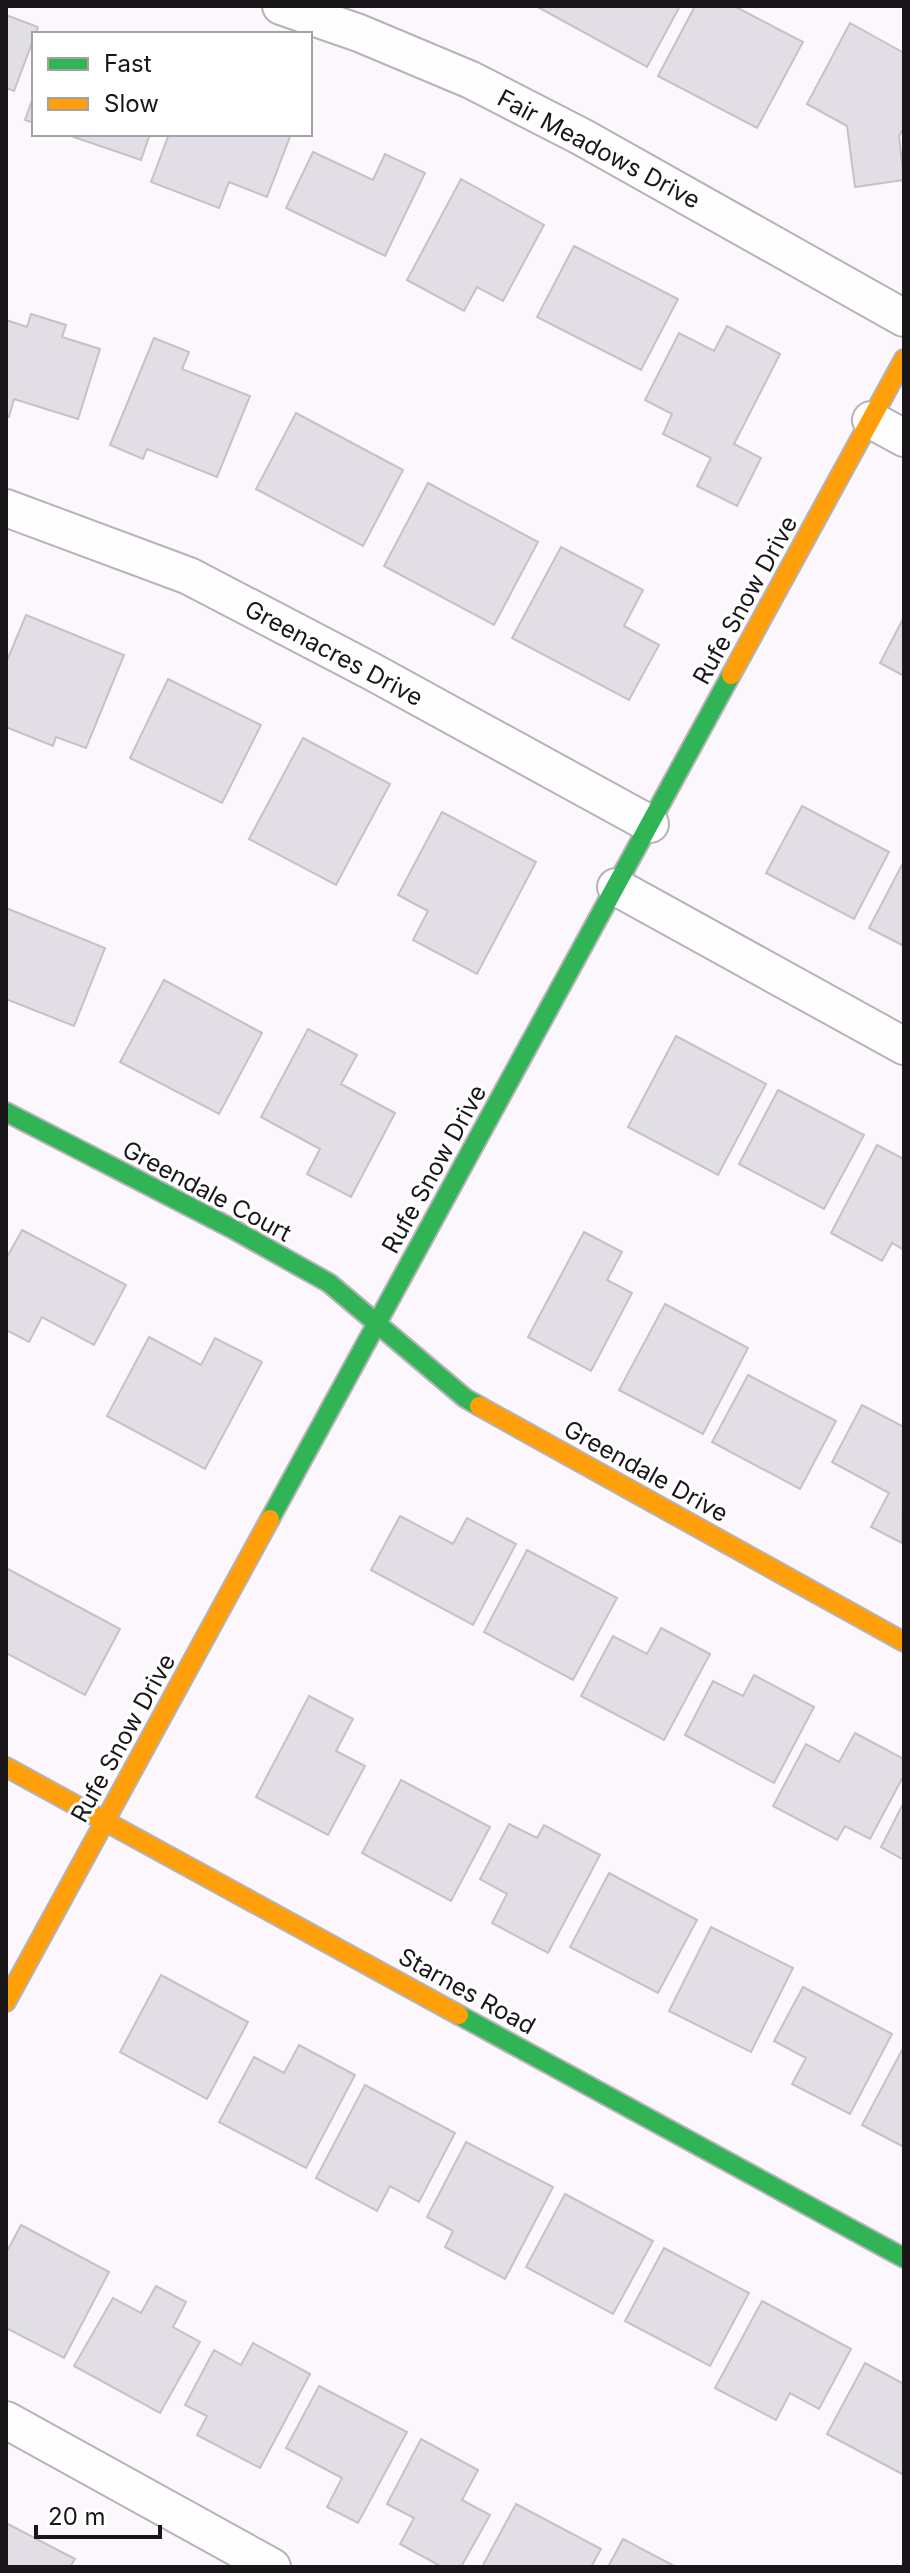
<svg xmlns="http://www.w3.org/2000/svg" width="910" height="2573" viewBox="0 0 910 2573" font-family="Inter,sans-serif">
<rect width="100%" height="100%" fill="#fcf7fc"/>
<path fill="#e1dee6" stroke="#c4c2c6" stroke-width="2" d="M 536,6 L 680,6 L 647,67 Z
M 695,6 L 734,6 L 803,42 L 757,128 L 658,76 Z
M 6,15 L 38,27 L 14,91 L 6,88 Z
M 850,23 L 904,53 L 904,128 L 899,136 L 904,180 L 855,187 L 847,126 L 807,104 Z
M 34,95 L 34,123 L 25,120 Z
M 65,134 L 150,134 L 141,160 Z
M 169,134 L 291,134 L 267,197 L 229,182 L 219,208 L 151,182 Z
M 313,152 L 373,180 L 385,154 L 425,173 L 385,256 L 286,208 Z
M 461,179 L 544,225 L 503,301 L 477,287 L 464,311 L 407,280 Z
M 574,246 L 678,299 L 641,370 L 537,317 Z
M 31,314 L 66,325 L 62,337 L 100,349 L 78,419 L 14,399 L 9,417 L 6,416 L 6,320 L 27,327 Z
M 727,326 L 780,354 L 734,444 L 761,458 L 737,506 L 697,486 L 711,458 L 663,434 L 672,414 L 645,400 L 679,333 L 714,351 Z
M 154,338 L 189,352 L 182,369 L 250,396 L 217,477 L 147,449 L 143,459 L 110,445 Z
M 296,413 L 403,470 L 363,546 L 256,489 Z
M 428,483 L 538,542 L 494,625 L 384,566 Z
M 561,547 L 643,590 L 624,626 L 659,645 L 629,700 L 512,638 Z
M 26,615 L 124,655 L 86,748 L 56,737 L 53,746 L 6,727 L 6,663 Z
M 904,617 L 904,676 L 880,663 Z
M 168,679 L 261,725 L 222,803 L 130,758 Z
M 303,738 L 390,784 L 336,885 L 249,839 Z
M 802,806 L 889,852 L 854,919 L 766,873 Z
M 442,812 L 536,862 L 477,974 L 413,940 L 428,911 L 398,895 Z
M 904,861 L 904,946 L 869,928 Z
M 6,908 L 105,948 L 74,1026 L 6,999 Z
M 164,980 L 262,1033 L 219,1114 L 120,1062 Z
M 308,1029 L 357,1055 L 341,1084 L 395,1113 L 351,1197 L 307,1174 L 320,1149 L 261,1117 Z
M 676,1036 L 766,1084 L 718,1175 L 628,1127 Z
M 778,1090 L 864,1135 L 824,1209 L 739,1164 Z
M 877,1145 L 904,1159 L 904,1250 L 892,1243 L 882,1261 L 831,1233 Z
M 22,1230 L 126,1285 L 94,1345 L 42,1317 L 29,1342 L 6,1330 L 6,1259 Z
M 584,1232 L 622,1252 L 607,1280 L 632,1293 L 591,1371 L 528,1337 Z
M 665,1304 L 748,1348 L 703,1434 L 619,1390 Z
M 149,1337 L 201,1365 L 215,1338 L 262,1362 L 205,1469 L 107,1416 Z
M 748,1375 L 836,1421 L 800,1489 L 712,1442 Z
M 862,1405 L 904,1427 L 902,1543 L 871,1527 L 889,1493 L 832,1462 Z
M 400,1516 L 453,1544 L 467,1518 L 516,1544 L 473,1625 L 371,1570 Z
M 527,1550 L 617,1598 L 573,1680 L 484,1632 Z
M 6,1568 L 120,1629 L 85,1695 L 6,1653 Z
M 661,1628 L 710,1654 L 664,1740 L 581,1696 L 613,1636 L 647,1654 Z
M 754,1675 L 814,1707 L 774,1783 L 685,1735 L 713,1681 L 743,1696 Z
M 309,1696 L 353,1719 L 336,1751 L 365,1766 L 328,1835 L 256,1797 Z
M 855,1733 L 904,1759 L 904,1775 L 870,1839 L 845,1826 L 837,1840 L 773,1806 L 806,1744 L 839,1762 Z
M 401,1780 L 490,1827 L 451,1901 L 362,1853 Z
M 904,1802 L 904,1860 L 881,1847 Z
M 509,1824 L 537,1838 L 544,1825 L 600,1855 L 548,1953 L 492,1923 L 507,1894 L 480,1879 Z
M 609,1873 L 697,1920 L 658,1993 L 570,1947 Z
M 711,1927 L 793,1968 L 751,2052 L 669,2011 Z
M 161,1975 L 248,2022 L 207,2099 L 120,2052 Z
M 803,1987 L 892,2034 L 850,2114 L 792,2084 L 806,2058 L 774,2041 Z
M 299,2045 L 355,2075 L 306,2168 L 219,2122 L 254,2057 L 284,2073 Z
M 902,2050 L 904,2051 L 904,2147 L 862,2125 Z
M 365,2085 L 455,2133 L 419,2202 L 390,2186 L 377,2211 L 316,2178 Z
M 466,2142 L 553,2187 L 505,2279 L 445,2247 L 453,2231 L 427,2217 Z
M 565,2194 L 653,2241 L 613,2314 L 526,2267 Z
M 21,2225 L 109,2272 L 64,2358 L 6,2328 L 6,2253 Z
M 664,2248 L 749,2293 L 710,2366 L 625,2321 Z
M 156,2286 L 186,2302 L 173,2327 L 200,2342 L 160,2413 L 74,2366 L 113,2298 L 141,2313 Z
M 762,2301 L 851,2349 L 819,2409 L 790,2393 L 776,2420 L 715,2388 Z
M 253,2343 L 310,2374 L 260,2468 L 197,2435 L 207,2416 L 185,2405 L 214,2350 L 241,2365 Z
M 865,2363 L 904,2384 L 904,2475 L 827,2434 Z
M 319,2386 L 407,2432 L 358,2523 L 327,2507 L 342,2478 L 286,2448 Z
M 421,2439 L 478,2470 L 462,2500 L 490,2515 L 461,2567 L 442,2567 L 400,2544 L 414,2518 L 387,2504 Z
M 516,2504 L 601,2549 L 591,2567 L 482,2567 Z
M 6,2523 L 75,2559 L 70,2567 L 6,2567 Z
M 623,2539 L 676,2567 L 608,2567 Z"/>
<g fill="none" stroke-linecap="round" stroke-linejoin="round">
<g stroke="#b6b2b6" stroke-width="40">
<path id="street" d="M 281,6 L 359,33 L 471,80 L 582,137 L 904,318
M 871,420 L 904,438
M 6,508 L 189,576 L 371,671 L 650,824
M 616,887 L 904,1046
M 6,2420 L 272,2567"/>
</g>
<g stroke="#b6b2b6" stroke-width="22">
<path id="fast" d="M 6,1112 L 231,1228 L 329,1283 L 465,1398 L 479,1406
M 270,1519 L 731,675
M 459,2015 L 904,2258"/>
</g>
<g stroke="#b6b2b6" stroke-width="22">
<path id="slow" d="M 731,675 L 904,359
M 479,1406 L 904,1642
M 6,1767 L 459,2015
M 6,2002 L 270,1519"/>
</g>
<use href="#street" stroke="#fffeff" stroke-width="36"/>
<use href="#fast" stroke="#30b455" stroke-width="18"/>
<use href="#slow" stroke="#ff9f0a" stroke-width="18"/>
</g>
<g text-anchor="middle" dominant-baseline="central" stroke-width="6" stroke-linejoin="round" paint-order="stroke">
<g font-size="24" fill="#191619" stroke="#fff">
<text transform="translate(599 149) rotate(28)">Fair Meadows Drive</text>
<text transform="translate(745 600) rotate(-61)">Rufe Snow Drive</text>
<text transform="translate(334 653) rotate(28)">Greenacres Drive</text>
<text transform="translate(434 1169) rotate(-61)">Rufe Snow Drive</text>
<text transform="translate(207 1191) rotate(28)">Greendale Court</text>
<text transform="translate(646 1471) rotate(29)">Greendale Drive</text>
<text transform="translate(123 1738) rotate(-61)">Rufe Snow Drive</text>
<text transform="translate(467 1991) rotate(29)">Starnes Road</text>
</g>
</g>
<rect width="910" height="2573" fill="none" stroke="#191619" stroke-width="16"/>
<rect x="32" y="32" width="280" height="104" fill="#ffffff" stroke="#a3a2a3" stroke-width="2"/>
<rect x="48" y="58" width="40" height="12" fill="#30b455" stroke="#a3a2a3" stroke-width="2"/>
<text x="104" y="72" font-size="24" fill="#191619">Fast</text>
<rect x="48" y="98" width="40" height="12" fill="#ff9f0a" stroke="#a3a2a3" stroke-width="2"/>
<text x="104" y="112" font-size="24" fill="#191619">Slow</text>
<path d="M36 2525v12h124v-12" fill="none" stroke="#191619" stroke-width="4"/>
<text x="48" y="2525" font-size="24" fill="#191619" stroke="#ffffff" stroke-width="6" paint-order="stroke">20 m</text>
</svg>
